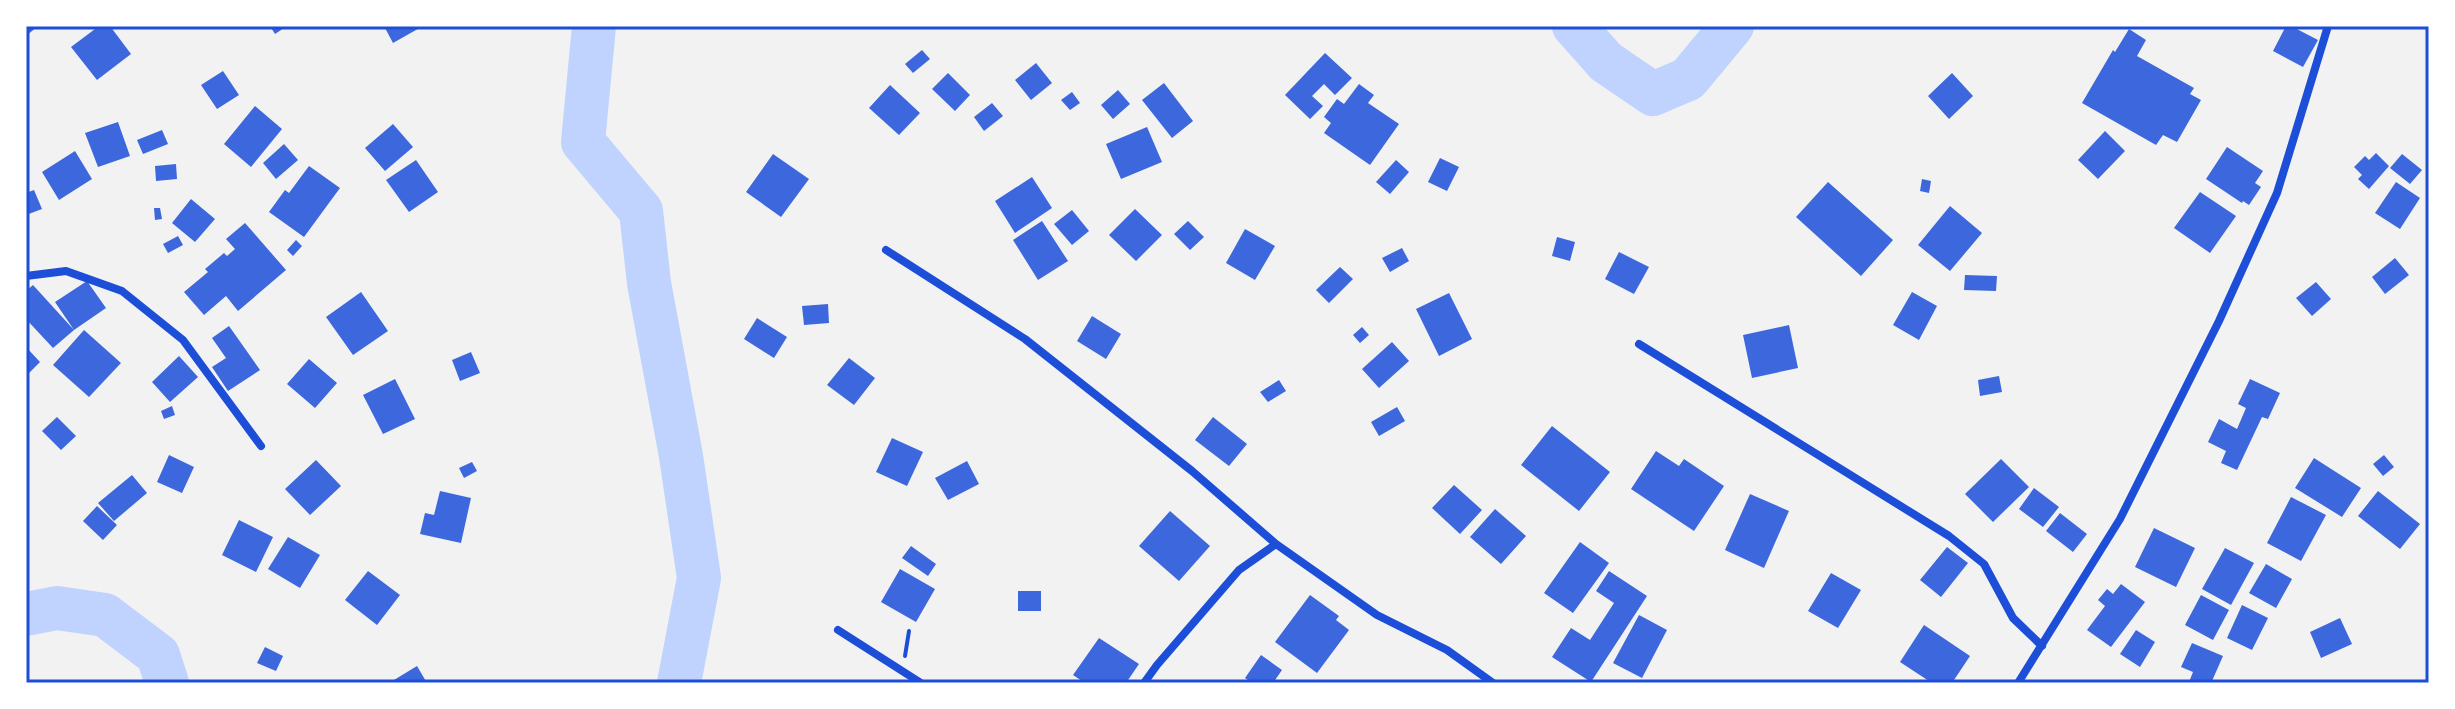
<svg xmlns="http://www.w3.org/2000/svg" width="2455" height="709" viewBox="0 0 2455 709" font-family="'Open Sans',sans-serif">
<rect width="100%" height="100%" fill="#f2f2f2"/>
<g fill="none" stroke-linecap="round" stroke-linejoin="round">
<path stroke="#bfd3fe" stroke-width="44" d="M 594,26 L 583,142 L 641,211 L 649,283 L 681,456 L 699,578 L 679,683
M 1574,26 L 1606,62 L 1653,94 L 1688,79 L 1732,26
M 26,614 L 57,608 L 105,615 L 158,655 L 167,683"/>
</g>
<path fill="#3d67dc" d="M 26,26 L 38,26 L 26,36 Z
M 99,26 L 110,26 L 131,54 L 97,80 L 71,47 Z
M 270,26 L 287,26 L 275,34 Z
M 384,26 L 423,26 L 393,43 Z
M 2286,26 L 2291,26 L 2318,40 L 2303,67 L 2273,51 Z
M 2129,29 L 2146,40 L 2137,56 L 2194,88 L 2190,94 L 2201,100 L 2177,142 L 2163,135 L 2156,145 L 2082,103 L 2113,50 L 2115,52 Z
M 922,50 L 930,59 L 913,73 L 905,64 Z
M 1325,53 L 1352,78 L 1335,95 L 1324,84 L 1312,96 L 1323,106 L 1310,119 L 1285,95 Z
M 1036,63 L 1052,83 L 1031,100 L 1015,80 Z
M 223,71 L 239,95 L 217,109 L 201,85 Z
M 948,73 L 970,95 L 955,111 L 932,89 Z
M 1952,73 L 1973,96 L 1949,119 L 1928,96 Z
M 1164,83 L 1193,121 L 1172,138 L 1142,100 Z
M 1359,84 L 1374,95 L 1368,103 L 1399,124 L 1370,165 L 1324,133 L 1331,123 L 1324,117 L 1337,99 L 1344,104 Z
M 890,85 L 920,113 L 899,135 L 869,108 Z
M 1118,90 L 1130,104 L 1113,119 L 1101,105 Z
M 1072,92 L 1080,103 L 1070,110 L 1061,100 Z
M 992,103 L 1003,116 L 984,131 L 974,117 Z
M 255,106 L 282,129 L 251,167 L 224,144 Z
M 118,122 L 130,156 L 98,167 L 85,133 Z
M 393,124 L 413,147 L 385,171 L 365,148 Z
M 1147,127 L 1162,162 L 1121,179 L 1106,144 Z
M 162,130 L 168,144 L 143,154 L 137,140 Z
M 2105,131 L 2125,151 L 2098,179 L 2078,160 Z
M 284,144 L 298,160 L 276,179 L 263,163 Z
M 2227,147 L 2263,171 L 2255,183 L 2261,187 L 2249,205 L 2243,201 L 2242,203 L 2206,179 Z
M 75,151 L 92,179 L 59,200 L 42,172 Z
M 2376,153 L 2389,166 L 2369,189 L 2358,179 L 2362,175 L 2354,167 L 2365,156 L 2369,160 Z
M 773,154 L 809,179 L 781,217 L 746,192 Z
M 2402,154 L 2422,170 L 2410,184 L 2390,168 Z
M 1440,158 L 1459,167 L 1447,191 L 1428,182 Z
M 416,160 L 438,192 L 409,212 L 386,180 Z
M 1396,160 L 1409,172 L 1390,194 L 1376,182 Z
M 176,164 L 177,179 L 156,181 L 155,166 Z
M 309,166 L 340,188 L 304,237 L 269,212 L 285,190 L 289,193 Z
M 1032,177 L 1052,208 L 1015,233 L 995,201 Z
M 1922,179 L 1931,181 L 1929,193 L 1920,191 Z
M 1828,182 L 1893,240 L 1861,276 L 1796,217 Z
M 2396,182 L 2420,198 L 2400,229 L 2375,213 Z
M 34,190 L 42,209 L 26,215 L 26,193 Z
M 2200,192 L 2236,216 L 2210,253 L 2174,228 Z
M 191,199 L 215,219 L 195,242 L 172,223 Z
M 1950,206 L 1982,233 L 1950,271 L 1918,245 Z
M 154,208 L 160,208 L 162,219 L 155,220 Z
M 1135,209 L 1162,235 L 1136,261 L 1109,235 Z
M 1072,210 L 1089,231 L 1072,245 L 1054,224 Z
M 1042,221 L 1068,261 L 1038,280 L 1013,240 Z
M 1188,221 L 1204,237 L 1190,250 L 1174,234 Z
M 245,223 L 286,270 L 238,311 L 226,296 L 204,315 L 184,292 L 208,272 L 205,269 L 224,253 L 227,256 L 235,249 L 226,239 Z
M 1245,229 L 1275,246 L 1255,280 L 1226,263 Z
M 178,236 L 183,245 L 168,253 L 163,244 Z
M 1557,237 L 1575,242 L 1570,261 L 1552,256 Z
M 296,240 L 302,246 L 293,256 L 287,250 Z
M 1402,248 L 1409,261 L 1390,272 L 1382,258 Z
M 1619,252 L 1649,267 L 1634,294 L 1605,279 Z
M 2395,258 L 2409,275 L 2385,294 L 2372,277 Z
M 1340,267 L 1353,279 L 1329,303 L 1316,290 Z
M 1965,275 L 1997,276 L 1996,291 L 1964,290 Z
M 87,281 L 106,308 L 74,330 L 55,302 Z
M 2316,282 L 2331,299 L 2312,316 L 2296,298 Z
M 33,285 L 74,330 L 53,348 L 26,319 L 26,291 Z
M 361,292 L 388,331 L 353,355 L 326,317 Z
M 1912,292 L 1937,306 L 1919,340 L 1893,325 Z
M 1449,293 L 1472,339 L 1439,356 L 1416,309 Z
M 828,304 L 829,323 L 804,325 L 802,306 Z
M 1092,316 L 1121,334 L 1106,359 L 1077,341 Z
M 757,318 L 787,337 L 774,358 L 744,339 Z
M 1789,325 L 1798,368 L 1752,378 L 1743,335 Z
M 229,326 L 260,370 L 228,391 L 212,367 L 226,358 L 212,338 Z
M 1362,327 L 1369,335 L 1360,343 L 1353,335 Z
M 84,330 L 121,363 L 89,397 L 53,365 Z
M 1392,342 L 1409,361 L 1379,388 L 1362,369 Z
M 26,347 L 40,362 L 26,376 Z
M 471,352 L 480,373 L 460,381 L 452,360 Z
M 179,356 L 198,377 L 170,402 L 152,382 Z
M 849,358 L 875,378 L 854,405 L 827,385 Z
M 309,359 L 337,383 L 315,408 L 287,384 Z
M 1999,376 L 2002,392 L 1980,396 L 1978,380 Z
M 395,379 L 415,419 L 383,434 L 363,395 Z
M 2250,379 L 2280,393 L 2268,419 L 2262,417 L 2237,470 L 2221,463 L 2226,451 L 2208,442 L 2219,419 L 2237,429 L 2246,408 L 2238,404 Z
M 1279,380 L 1286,391 L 1268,402 L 1260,392 Z
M 172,406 L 175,415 L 164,419 L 161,411 Z
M 1397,407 L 1405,421 L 1379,436 L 1371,422 Z
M 57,417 L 76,436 L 61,450 L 42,431 Z
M 1213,417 L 1247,444 L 1229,466 L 1195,440 Z
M 1552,426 L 1610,472 L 1579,511 L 1521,465 Z
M 892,438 L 923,452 L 907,486 L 876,472 Z
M 1656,451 L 1679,466 L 1684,459 L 1724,486 L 1694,531 L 1631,489 Z
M 169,455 L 194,467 L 182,493 L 157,482 Z
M 2384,455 L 2394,467 L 2383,476 L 2373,464 Z
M 2314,458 L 2361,488 L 2342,517 L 2295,488 Z
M 2001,459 L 2029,487 L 1993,522 L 1965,494 Z
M 316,460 L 341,486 L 310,515 L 285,489 Z
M 967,461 L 979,484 L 948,500 L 935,478 Z
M 472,462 L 477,471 L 464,478 L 459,468 Z
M 132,475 L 147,493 L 114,521 L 98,503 Z
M 1454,485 L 1482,510 L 1460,534 L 1432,508 Z
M 2034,488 L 2059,507 L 2043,527 L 2019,509 Z
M 440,491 L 471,498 L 461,543 L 420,534 L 425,513 L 434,515 Z
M 2378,491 L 2420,524 L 2400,549 L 2358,516 Z
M 1750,494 L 1789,511 L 1764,568 L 1725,550 Z
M 2291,497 L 2326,515 L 2301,561 L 2267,543 Z
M 97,506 L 117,525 L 103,540 L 83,521 Z
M 1495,509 L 1526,536 L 1501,564 L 1470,537 Z
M 1170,511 L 1210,546 L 1179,581 L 1139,546 Z
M 2060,513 L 2087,534 L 2073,552 L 2046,531 Z
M 239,520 L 273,537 L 256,572 L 222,555 Z
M 2154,528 L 2195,548 L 2176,587 L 2135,567 Z
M 288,537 L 320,555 L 300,588 L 268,569 Z
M 1580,542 L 1609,563 L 1573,613 L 1544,593 Z
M 911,546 L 936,564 L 928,576 L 902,558 Z
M 1947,547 L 1968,563 L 1941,597 L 1920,580 Z
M 2225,548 L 2254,563 L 2231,605 L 2202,589 Z
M 2266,564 L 2292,579 L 2276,608 L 2249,593 Z
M 900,569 L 935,589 L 916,622 L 881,602 Z
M 368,571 L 400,595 L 377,625 L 345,600 Z
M 1609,571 L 1647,596 L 1591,682 L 1552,657 L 1571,628 L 1590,640 L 1614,603 L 1596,591 Z
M 1831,573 L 1861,590 L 1838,628 L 1808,611 Z
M 2121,584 L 2145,602 L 2111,647 L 2087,630 L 2105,606 L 2098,600 L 2107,589 L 2113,594 Z
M 1018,591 L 1041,591 L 1041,611 L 1018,611 Z
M 1310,595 L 1339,616 L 1336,620 L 1349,630 L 1317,673 L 1275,642 Z
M 2201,595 L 2229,610 L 2213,640 L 2185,625 Z
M 2242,605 L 2268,618 L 2252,650 L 2227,638 Z
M 1639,615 L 1667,630 L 1642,678 L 1613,663 Z
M 2340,618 L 2352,644 L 2321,658 L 2310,632 Z
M 1924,625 L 1970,656 L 1952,683 L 1932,683 L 1900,662 Z
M 2136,630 L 2155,642 L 2140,667 L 2120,654 Z
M 1099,638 L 1139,664 L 1126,683 L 1085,683 L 1073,675 Z
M 2192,643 L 2223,656 L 2212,681 L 2209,680 L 2208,683 L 2189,682 L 2193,672 L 2181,667 Z
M 265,647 L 283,656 L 276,671 L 257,663 Z
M 1261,655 L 1282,670 L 1273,683 L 1252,683 L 1245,678 Z
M 417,666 L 427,683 L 389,683 Z
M 477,680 L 508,680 L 508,683 L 477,683 Z"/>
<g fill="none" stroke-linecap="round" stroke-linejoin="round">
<path stroke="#1d4ed8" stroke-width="4" d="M 905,656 L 909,631"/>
<path stroke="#1d4ed8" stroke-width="8" d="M 886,250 L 1025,339 L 1192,471 L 1276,544 L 1377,615 L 1447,650 L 1493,683
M 26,276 L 66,271 L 122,291 L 183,340 L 261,446
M 1639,344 L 1949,536 L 1984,564 L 2013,618 L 2042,646
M 838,630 L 921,683
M 1144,683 L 1157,665 L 1239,570 L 1276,544
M 2018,683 L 2120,519 L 2219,321 L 2277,193 L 2328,26"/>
</g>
<rect width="2455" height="709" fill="none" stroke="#ffffff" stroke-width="56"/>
<rect x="28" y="28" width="2399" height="653" fill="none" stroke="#1d4ed8" stroke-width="3"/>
</svg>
